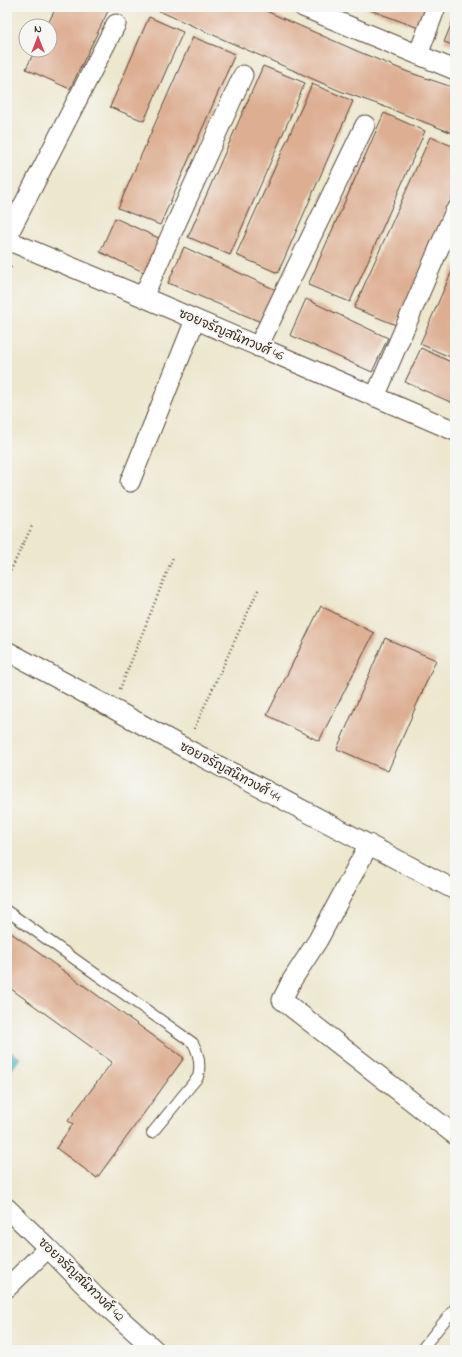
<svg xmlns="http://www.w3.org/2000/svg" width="462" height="1357" viewBox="0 0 462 1357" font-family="'Indie Flower','Playpen Sans Thai',sans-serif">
<rect width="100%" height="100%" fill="#f6f6f2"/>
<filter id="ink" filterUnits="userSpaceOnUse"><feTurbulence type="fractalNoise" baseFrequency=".025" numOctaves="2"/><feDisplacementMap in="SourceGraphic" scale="8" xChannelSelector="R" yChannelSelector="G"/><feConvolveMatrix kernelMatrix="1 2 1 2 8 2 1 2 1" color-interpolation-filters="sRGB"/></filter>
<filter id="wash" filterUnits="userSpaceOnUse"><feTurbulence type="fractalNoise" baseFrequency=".012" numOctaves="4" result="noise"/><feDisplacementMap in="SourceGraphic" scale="16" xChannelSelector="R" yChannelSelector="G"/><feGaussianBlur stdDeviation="0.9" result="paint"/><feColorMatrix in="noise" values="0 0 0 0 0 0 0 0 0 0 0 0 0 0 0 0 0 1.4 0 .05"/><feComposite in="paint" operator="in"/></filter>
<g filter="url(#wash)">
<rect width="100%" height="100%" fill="#ede7ce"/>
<path fill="#4cb8c7" stroke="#447172" d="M 7,1049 L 20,1058 L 7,1076 Z"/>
<g id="blocks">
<path fill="#ddae92" d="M 56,7 L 110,7 L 70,89 L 26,69 L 35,50 L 50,50 L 50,26 L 47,26 Z
M 150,7 L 257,7 L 357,51 L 408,72 L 455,88 L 455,134 L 380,105 L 340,91 Z
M 362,7 L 432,7 L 424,30 Z
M 455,15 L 455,46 L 444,42 Z
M 149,17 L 183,32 L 144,121 L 110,107 Z
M 193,37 L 235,54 L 160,225 L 118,208 Z
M 263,66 L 305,83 L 230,255 L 188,237 Z
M 312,84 L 353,101 L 278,273 L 236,255 Z
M 384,113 L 425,131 L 350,302 L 308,285 Z
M 430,137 L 455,147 L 455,191 L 396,325 L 354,308 Z
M 115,218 L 163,240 L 148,274 L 100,252 Z
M 184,247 L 276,290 L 261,322 L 168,283 Z
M 455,264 L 455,359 L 420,344 Z
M 306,299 L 388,338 L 372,372 L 290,335 Z
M 421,348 L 455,364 L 455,404 L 405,382 Z
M 321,606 L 374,633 L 319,741 L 267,715 Z
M 385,638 L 436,660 L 388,771 L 337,749 Z
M 7,930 L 184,1058 L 97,1178 L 56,1148 L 73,1124 L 68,1121 L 112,1062 L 7,986 Z"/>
</g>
</g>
<g filter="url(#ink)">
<use href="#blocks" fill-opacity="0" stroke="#564638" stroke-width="1"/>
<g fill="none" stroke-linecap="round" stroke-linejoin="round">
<g stroke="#564638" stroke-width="12">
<path id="service" d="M 7,911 L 193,1043 C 199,1054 201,1065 198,1077 L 152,1133
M 421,1350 L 455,1308"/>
</g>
<g stroke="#564638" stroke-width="21">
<path id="minor" d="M 303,7 L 455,70
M 418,55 L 436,7
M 7,237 L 116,24
M 7,240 L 143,297 L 455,431
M 143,297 L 243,75
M 258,347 L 365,125
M 375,397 L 455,211
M 130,482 L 195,320
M 7,651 L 185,748 L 455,890
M 369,844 L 318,940 L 292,980 L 282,1000 L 455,1135
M 7,1208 L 48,1248 L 96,1297 L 155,1350
M 7,1288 L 48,1248"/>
</g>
<path stroke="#564638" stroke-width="2.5" stroke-dasharray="1 3" stroke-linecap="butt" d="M 7,275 L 12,264
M 7,578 L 32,526
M 120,689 L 173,557
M 194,729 L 259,588"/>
<use href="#service" stroke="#fff" stroke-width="10"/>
<use href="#minor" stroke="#fff" stroke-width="19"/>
</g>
</g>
<g text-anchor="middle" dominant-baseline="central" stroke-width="4" stroke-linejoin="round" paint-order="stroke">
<g font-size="13" fill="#3b2a1e" stroke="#f6f6f2">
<text transform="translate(231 335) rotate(23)">ซอยจรัญสนิทวงศ์ 46</text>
<text transform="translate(230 772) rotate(28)">ซอยจรัญสนิทวงศ์ 44</text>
<text transform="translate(81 1280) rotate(44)">ซอยจรัญสนิทวงศ์ 42</text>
</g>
</g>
<rect width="462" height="1357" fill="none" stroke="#f6f6f2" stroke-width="24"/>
<g transform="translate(38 38)"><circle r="19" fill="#f6f6f2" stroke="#aba49d"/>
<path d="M0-3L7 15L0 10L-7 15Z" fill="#d1495b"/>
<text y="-6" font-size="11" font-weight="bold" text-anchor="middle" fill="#3b2a1e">N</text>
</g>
</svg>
